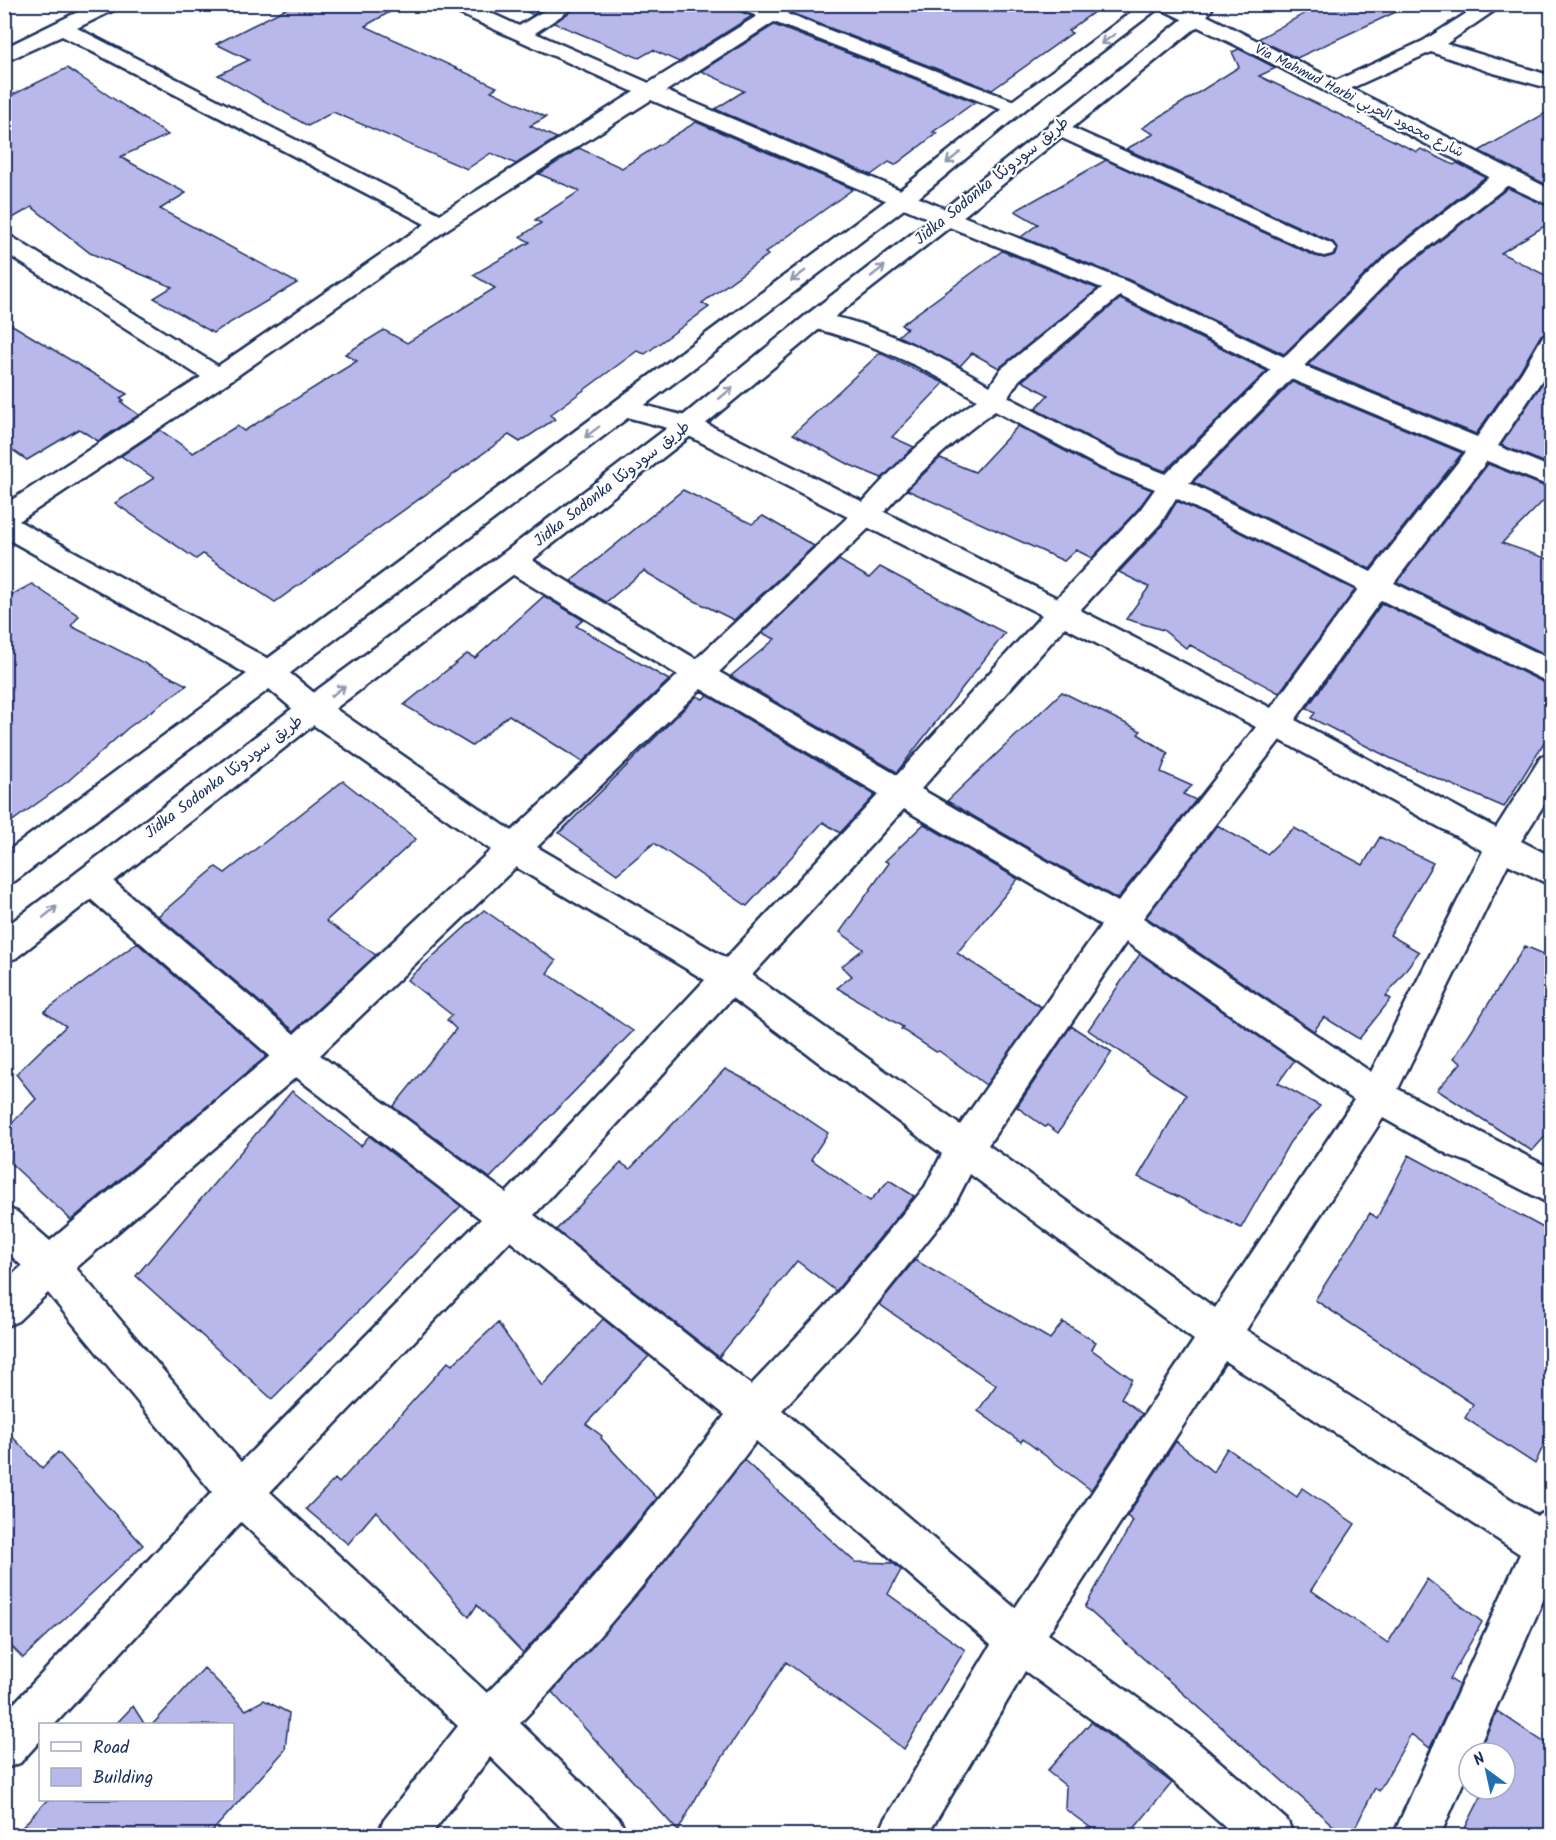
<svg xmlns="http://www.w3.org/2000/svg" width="1556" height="1840" viewBox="0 0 1556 1840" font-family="Kalam,'Playpen Sans Arabic',sans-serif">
<rect width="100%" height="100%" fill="#fff"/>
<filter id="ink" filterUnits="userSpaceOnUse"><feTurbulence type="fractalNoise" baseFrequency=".0167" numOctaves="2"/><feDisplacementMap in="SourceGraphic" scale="12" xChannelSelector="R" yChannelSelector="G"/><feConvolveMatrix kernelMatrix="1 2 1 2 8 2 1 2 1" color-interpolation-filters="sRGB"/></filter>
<g filter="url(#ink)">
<path fill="#b8b8ea" stroke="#1b2f5e" stroke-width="1.5" d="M 295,4 L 404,4 L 365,26 L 497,87 L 491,91 L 546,117 L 530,126 L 557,138 L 516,164 L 491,153 L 467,169 L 333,112 L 308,126 L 218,75 L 249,60 L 216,44 Z
M 512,4 L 550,4 L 533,15 Z
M 581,4 L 733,4 L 736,10 L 752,16 L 679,62 L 653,50 L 639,58 L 554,23 Z
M 800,4 L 1105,4 L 1068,31 L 1072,33 L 992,90 L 791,13 Z
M 1322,4 L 1413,4 L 1297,58 L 1258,39 Z
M 774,25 L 975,102 L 933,132 L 937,133 L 895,165 L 889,162 L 871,175 L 715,109 L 744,91 L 701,71 Z
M 1239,49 L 1276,68 L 1259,76 L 1417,152 L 1421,149 L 1454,165 L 1457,163 L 1485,177 L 1384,256 L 1284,354 L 1127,279 L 1021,237 L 1038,224 L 1015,211 L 1106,160 L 1315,256 L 1325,258 L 1334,255 L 1338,249 L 1333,242 L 1126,149 L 1154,134 L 1142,128 L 1239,67 L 1232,52 Z
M 67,68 L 168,135 L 120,157 L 186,193 L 160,209 L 297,283 L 213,333 L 154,298 L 172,287 L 90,253 L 32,207 L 4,223 L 4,99 Z
M 1551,110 L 1551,187 L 1479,151 Z
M 696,122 L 853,189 L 765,253 L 768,255 L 702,303 L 709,307 L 645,354 L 637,351 L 550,415 L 555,419 L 520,442 L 509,435 L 275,602 L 203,554 L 196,559 L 115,503 L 154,478 L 121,456 L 160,430 L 193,453 L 237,426 L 244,431 L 357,361 L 345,354 L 384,330 L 407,343 L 495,288 L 473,275 L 530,242 L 520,237 L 541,223 L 535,220 L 580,191 L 539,174 L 579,148 L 622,168 Z
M 1508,188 L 1551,208 L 1551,222 L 1501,253 L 1551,278 L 1551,332 L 1541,335 L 1520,371 L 1476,434 L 1308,365 L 1402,270 Z
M 1002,251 L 1098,289 L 999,368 L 972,353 L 960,366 L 898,336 L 907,328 L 901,325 Z
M 1120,299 L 1267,371 L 1165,471 L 1121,454 L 1035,409 L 1048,395 L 1022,381 Z
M 4,320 L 127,394 L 120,398 L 124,400 L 121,402 L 139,415 L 98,441 L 79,429 L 27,460 L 4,444 Z
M 880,353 L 944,383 L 892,437 L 914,447 L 882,478 L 850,465 L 793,434 Z
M 1551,370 L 1551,465 L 1501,445 Z
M 1292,382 L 1462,453 L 1370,569 L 1193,482 Z
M 1018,426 L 1101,470 L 1152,490 L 1138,509 L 1092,558 L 1076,550 L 1064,561 L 907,490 L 940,458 L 975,472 Z
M 1488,464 L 1551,489 L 1551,493 L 1502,543 L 1551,560 L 1551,657 L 1397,582 Z
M 683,490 L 752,524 L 763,516 L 814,546 L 734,620 L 687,597 L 644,571 L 606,602 L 571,581 Z
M 1177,501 L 1355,590 L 1279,693 L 1190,645 L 1187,649 L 1163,630 L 1126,619 L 1149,587 L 1119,572 L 1162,526 Z
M 839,560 L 869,578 L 880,567 L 1005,633 L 897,772 L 731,676 L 775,639 L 762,633 Z
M 32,584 L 79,616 L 71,626 L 187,685 L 128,728 L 67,782 L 4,827 L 4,599 Z
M 544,596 L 583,620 L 576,626 L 669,680 L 582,762 L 509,715 L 472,746 L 404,705 L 467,654 L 475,658 Z
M 1382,603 L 1551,686 L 1551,731 L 1504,807 L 1390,758 L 1311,718 L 1315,713 L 1307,708 Z
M 1062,692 L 1141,731 L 1138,734 L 1168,753 L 1161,772 L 1192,786 L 1183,794 L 1196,800 L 1117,899 L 947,801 Z
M 707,695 L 875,795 L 840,833 L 823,822 L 747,906 L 654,843 L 617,874 L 559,833 L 697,696 L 703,699 Z
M 343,781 L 416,839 L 326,921 L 376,955 L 294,1031 L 158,916 L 216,867 L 225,873 Z
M 924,824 L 1018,879 L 957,953 L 1041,1007 L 986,1085 L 939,1051 L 936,1052 L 901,1029 L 903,1027 L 837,988 L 852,976 L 842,966 L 863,949 L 840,932 L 889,863 L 885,861 Z
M 1217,825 L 1267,854 L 1294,828 L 1363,865 L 1380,837 L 1433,863 L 1390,935 L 1419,952 L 1386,996 L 1391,999 L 1359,1039 L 1324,1017 L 1314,1031 L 1146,917 Z
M 484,910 L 556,961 L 547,973 L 633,1031 L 490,1178 L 393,1107 L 456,1029 L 447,1020 L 452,1015 L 407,980 Z
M 137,943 L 267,1056 L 71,1220 L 4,1157 L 4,1131 L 36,1099 L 16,1074 L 66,1026 L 44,1012 Z
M 1525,946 L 1551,957 L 1551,1130 L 1532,1151 L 1437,1090 L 1461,1063 L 1454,1058 Z
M 1140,954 L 1294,1061 L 1278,1083 L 1320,1106 L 1290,1142 L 1241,1228 L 1138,1177 L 1186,1095 L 1088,1030 Z
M 1071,1026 L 1112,1052 L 1058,1133 L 1047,1125 L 1045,1127 L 1017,1107 Z
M 725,1069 L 758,1086 L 828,1133 L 811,1159 L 870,1201 L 889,1180 L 914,1196 L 836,1291 L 797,1261 L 719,1357 L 556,1230 L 621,1163 L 630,1169 Z
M 292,1091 L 361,1146 L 369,1136 L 461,1206 L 272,1399 L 136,1276 Z
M 1409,1155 L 1551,1232 L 1551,1429 L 1535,1464 L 1465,1418 L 1473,1404 L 1315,1300 L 1370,1213 L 1377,1218 Z
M 915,1260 L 1050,1339 L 1063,1322 L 1096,1342 L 1091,1349 L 1132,1379 L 1121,1398 L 1142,1414 L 1091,1490 L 1023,1439 L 1021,1442 L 978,1411 L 996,1385 L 879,1304 Z
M 603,1319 L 649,1356 L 586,1424 L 602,1436 L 601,1438 L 657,1498 L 579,1591 L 523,1653 L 477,1605 L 469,1617 L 376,1511 L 348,1544 L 306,1509 L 335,1479 L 339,1483 L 448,1362 L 452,1365 L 498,1323 L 542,1386 Z
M 4,1428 L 42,1468 L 58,1452 L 143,1545 L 23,1658 L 4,1639 Z
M 1176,1441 L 1213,1472 L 1227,1448 L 1297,1497 L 1302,1488 L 1355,1524 L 1311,1590 L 1388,1643 L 1427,1579 L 1482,1622 L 1450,1679 L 1459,1685 L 1430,1748 L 1411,1734 L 1379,1791 L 1375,1788 L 1351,1836 L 1345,1836 L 1085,1607 L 1133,1521 L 1127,1516 Z
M 744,1460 L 855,1562 L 893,1563 L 901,1570 L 888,1594 L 965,1650 L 904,1749 L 786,1662 L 700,1791 L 678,1831 L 552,1692 L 644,1587 Z
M 204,1668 L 246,1710 L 264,1700 L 289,1713 L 285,1750 L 208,1836 L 14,1836 L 47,1800 L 232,1800 L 232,1725 L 152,1725 Z
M 133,1706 L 145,1725 L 115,1725 Z
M 1497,1711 L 1551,1747 L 1551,1836 L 1461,1836 L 1485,1789 L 1505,1789 L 1505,1753 L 1478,1753 Z
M 1091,1722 L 1172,1783 L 1128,1836 L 1102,1836 L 1065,1809 L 1066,1786 L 1047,1771 Z"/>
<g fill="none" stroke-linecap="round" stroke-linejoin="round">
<g stroke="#1b2f5e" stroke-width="5">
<path id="minor" d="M 94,4 L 120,4 L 118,8 L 77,28 L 440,214 L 634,92 L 447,8 L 445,4 L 471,4 L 519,26 L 555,4 L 579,4 L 535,33 L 649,83 L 757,16 L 737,8 L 735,4 L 763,4 L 770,7 L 775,4 L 798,4 L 787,14 L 1022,104 L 1026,108 L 1022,112 L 1015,114 L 1008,112 L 774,22 L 666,91 L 955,213 L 1126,281 L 1284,357 L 1385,258 L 1496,172 L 1504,170 L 1512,172 L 1515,177 L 1512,182 L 1401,268 L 1304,366 L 1477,437 L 1522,372 L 1543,336 L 1552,334 L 1552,365 L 1498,446 L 1552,468 L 1552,487 L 1487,461 L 1394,583 L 1552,660 L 1552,684 L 1381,600 L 1295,720 L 1496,828 L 1541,757 L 1552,753 L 1552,792 L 1521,841 L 1552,857 L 1552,886 L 1508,864 L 1398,1089 C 1449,1117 1500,1142 1552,1169 L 1552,1205 L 1468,1162 L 1449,1155 L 1383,1118 L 1246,1330 L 1537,1516 L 1552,1509 L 1552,1580 L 1476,1753 L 1469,1753 L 1469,1769 L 1440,1836 L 1393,1836 L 1520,1554 L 1225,1361 L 1048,1634 L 1189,1735 L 1287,1820 L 1294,1836 L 1235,1836 L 1157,1767 L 1025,1671 L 927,1836 L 878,1836 L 885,1820 L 991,1645 L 756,1441 C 682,1539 605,1635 520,1723 L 620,1820 L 627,1836 L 570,1836 L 490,1757 L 430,1836 L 377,1836 L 384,1820 L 458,1726 L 241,1522 L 55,1724 L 40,1724 L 40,1741 L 20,1763 L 4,1769 L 4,1714 L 212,1492 L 48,1293 L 18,1321 L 4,1327 L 4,1282 L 22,1266 L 4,1249 L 4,1207 L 17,1212 L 50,1241 L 270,1056 L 79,889 L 74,880 L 79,871 L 90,867 L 101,871 L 294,1034 L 491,850 L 302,717 L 261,682 L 4,537 L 4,505 L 201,377 L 4,252 L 4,235 L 12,237 L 218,366 L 425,224 L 62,36 L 4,62 L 4,48 ZM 651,100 L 939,223 L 1102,288 L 1001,369 L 990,386 C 957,364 843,306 805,316 L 802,321 L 805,326 C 866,341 925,366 977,400 C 934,429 897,463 863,502 L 697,419 L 624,400 L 615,402 L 611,408 L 615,414 L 679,431 L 848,517 L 696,659 L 522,554 L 512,551 L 502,554 L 498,561 L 502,568 L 678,675 L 512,831 L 324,701 L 281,666 L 19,521 L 227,383 L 449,228 ZM 1120,296 L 1271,370 L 1166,474 L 1120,456 L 1008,397 L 1019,380 ZM 1291,379 L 1466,452 L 1371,572 L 1189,483 ZM 995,411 L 1102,468 L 1155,489 L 1140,510 L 1057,598 L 884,512 C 918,474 953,440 995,411 ZM 1176,498 L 1358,589 L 1271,708 L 1080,610 L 1160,524 ZM 869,528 L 1042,615 L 897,775 L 719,672 ZM 1065,627 L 1256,727 L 1118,902 L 921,789 ZM 701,689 L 879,794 L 726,958 L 537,847 ZM 1280,740 L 1483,851 L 1371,1072 L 1143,918 ZM 904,809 L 1101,925 L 960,1125 L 752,975 ZM 516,867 L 705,980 L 506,1193 L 320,1055 ZM 1126,942 L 1354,1100 L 1215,1308 L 988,1145 ZM 732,998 L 942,1154 L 925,1187 L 828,1304 L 751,1385 L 534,1215 ZM 296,1077 L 481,1219 L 241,1462 L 76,1268 ZM 970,1174 L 1194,1340 L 1015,1608 L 782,1410 L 856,1330 L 951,1211 ZM 510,1241 L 725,1415 C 651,1512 573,1606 487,1693 L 270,1492 Z
M 1481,4 L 1504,4 L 1446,44 L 1552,76 L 1552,89 L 1490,72 L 1431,52 L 1343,92 L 1336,94 L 1329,92 L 1326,88 L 1329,84 L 1423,41 Z
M 1059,122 L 1332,244 L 1336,249 L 1332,254 L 1324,256 L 1316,254 L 1051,133 L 1048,128 L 1051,123 Z"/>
</g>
<g stroke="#1b2f5e" stroke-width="5">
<path id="tertiary" d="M 1157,4 L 1183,4 L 1222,23 L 1552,190 L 1552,206 L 1495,180 L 1256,55 L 1159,8 Z"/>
</g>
<g stroke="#1b2f5e" stroke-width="5">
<path id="secondary" d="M 1142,4 L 1164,4 L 1022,112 L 912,203 L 15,881 L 4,885 L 4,854 L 896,193 L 1008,104 Z
M 1196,4 L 1215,4 L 1203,22 L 955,223 L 823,326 L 697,431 L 522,568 L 324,717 L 16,958 L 4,962 L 4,928 L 302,701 L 502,554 L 679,419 L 805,316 L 939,213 L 1189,14 Z"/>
</g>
<use href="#minor" fill="#fff" fill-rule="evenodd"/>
<use href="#tertiary" fill="#fff" fill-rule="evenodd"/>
<use href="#secondary" fill="#fff" fill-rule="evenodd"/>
</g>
<defs><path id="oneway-shaft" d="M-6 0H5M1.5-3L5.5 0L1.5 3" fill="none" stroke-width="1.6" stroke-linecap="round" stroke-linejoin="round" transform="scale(1.5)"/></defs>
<g stroke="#8d97ae">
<use href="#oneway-shaft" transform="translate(1108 39) rotate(144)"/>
<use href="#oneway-shaft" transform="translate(953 158) rotate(141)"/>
<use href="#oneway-shaft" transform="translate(878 271) rotate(-38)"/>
<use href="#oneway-shaft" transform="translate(798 276) rotate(144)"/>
<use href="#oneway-shaft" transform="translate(726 393) rotate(-40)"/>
<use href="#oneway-shaft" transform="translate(592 432) rotate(143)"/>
<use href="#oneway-shaft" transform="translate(338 691) rotate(-37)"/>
<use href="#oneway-shaft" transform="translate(50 912) rotate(-39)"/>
</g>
</g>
<g text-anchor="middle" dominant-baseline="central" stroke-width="4.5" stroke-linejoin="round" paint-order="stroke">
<g font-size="14" fill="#1b2f5e" stroke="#fff">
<text transform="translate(1359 101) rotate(27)">Via Mahmud Harbi شارع محمود الحربي</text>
</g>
<g font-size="16" fill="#1b2f5e" stroke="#fff">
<text transform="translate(992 181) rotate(-39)">Jidka Sodonka طريق سودونكا</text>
<text transform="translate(612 484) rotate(-38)">Jidka Sodonka طريق سودونكا</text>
<text transform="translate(224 777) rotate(-37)">Jidka Sodonka طريق سودونكا</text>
</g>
</g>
<rect width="1556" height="1840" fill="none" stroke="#fff" stroke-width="24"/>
<rect x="12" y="12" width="1532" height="1816" fill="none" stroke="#1b2f5e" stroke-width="2" filter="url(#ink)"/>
<rect x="39" y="1723" width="195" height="78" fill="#ffffff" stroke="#a4acbf" stroke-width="1.5"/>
<rect x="51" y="1742" width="30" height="9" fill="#ffffff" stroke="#a4acbf" stroke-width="1.5"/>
<text x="93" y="1753" font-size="18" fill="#1b2f5e">Road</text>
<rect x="51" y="1768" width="30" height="18" fill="#b8b8ea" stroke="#a4acbf" stroke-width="1.5"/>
<text x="93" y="1783" font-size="18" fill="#1b2f5e">Building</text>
<g transform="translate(1487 1771) rotate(327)"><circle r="28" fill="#ffffff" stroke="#a4acbf" stroke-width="1.5"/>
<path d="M0-4.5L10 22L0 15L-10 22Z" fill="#1f6fb2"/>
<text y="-9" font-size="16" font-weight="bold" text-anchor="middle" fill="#1b2f5e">N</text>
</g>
</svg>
